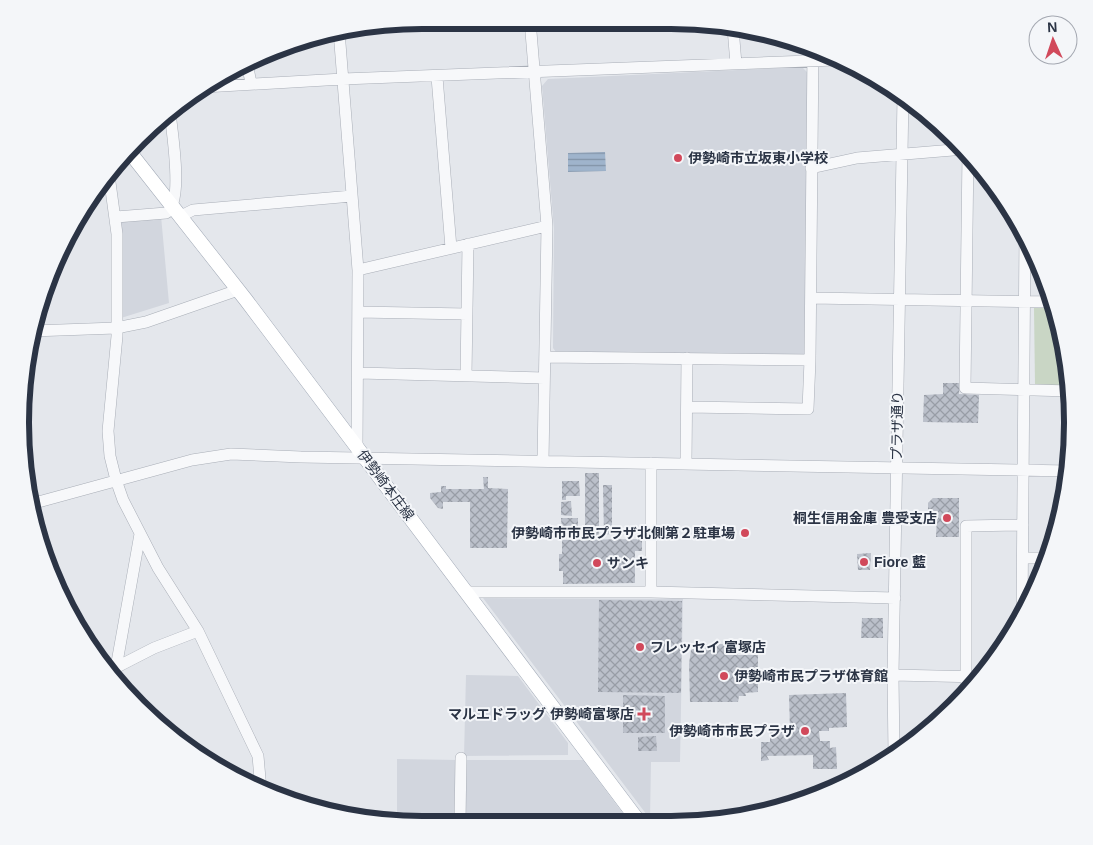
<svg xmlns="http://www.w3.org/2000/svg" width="1093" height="845" viewBox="0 0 1093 845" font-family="Helvetica,'Noto Sans JP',sans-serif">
<defs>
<pattern id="water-rules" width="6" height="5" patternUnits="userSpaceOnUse" patternTransform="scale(1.25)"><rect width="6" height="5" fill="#9fb4cc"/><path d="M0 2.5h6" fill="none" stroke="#8293a7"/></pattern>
<pattern id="building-cross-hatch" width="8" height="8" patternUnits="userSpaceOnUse" patternTransform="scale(1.25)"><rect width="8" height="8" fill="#bbc0ca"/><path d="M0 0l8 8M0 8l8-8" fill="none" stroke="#989da6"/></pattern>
</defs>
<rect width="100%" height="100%" fill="#e4e7ec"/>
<path fill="#d2d6de" d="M 802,67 L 807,72 L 807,353 L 802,357 L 556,352 L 553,348 L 554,229 L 542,86 L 548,79 Z
M 161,216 L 169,303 L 121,318 L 120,224 L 122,221 Z
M 483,598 L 683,599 L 680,762 L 651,762 L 650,819 Z
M 466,675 L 518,676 L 568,743 L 568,755 L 464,756 Z
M 397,759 L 458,760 L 458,820 L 397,818 Z
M 463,760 L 583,760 L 630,823 L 462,820 Z"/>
<path fill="#c9d6c5" d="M 1034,308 L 1055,308 L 1070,370 L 1070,386 L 1035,385 Z"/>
<path fill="url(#water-rules)" d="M 605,152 L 606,171 L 568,172 L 568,153 Z"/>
<path fill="url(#building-cross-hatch)" d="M 943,383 L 960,383 L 959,394 L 979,395 L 978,423 L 923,422 L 924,395 L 943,394 Z
M 585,473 L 599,473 L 599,537 L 585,537 Z
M 483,477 L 488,477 L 488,488 L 508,489 L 507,548 L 470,548 L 470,502 L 443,502 L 443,509 L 438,508 L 430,498 L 430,493 L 441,492 L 441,486 L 446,486 L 446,489 L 484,489 Z
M 562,481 L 579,481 L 580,496 L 566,496 L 566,500 L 562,500 Z
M 603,485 L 612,485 L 612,534 L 604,535 Z
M 933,498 L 959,498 L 959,537 L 936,537 L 937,514 L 928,515 L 928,503 Z
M 571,501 L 572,516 L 561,515 L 561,502 Z
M 561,518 L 578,518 L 578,529 L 574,530 L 574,532 L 562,532 Z
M 642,539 L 642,551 L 635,551 L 635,583 L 563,584 L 563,571 L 559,571 L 559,554 L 562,554 L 562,540 Z
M 871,553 L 870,570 L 858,570 L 857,554 Z
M 599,600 L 682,601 L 681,693 L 598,692 Z
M 862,618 L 883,618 L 883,638 L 861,638 Z
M 703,644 L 722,644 L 737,650 L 738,655 L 758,655 L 758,692 L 745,693 L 746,696 L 739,696 L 738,702 L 690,702 L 689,664 L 691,650 Z
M 846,693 L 847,727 L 829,728 L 829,731 L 819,731 L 820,741 L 830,741 L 830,748 L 836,747 L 837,769 L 813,769 L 813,755 L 767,756 L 769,760 L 761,761 L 761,742 L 770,742 L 770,732 L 790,732 L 789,695 Z
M 623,695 L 665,696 L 665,733 L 623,733 Z
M 656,736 L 657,751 L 638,751 L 638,737 Z"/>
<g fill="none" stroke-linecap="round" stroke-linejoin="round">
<g stroke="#a9aeb7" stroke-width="12">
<path id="minor" d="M 530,20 L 547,226 L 543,461
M 733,28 L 736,64
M 339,31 L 358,270 L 357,448
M 247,63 L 251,83
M 437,77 L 451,248
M 204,87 L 343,79 L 835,60
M 968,152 L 965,388 L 1070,391
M 811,168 L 857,158 L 965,149
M 109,175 L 117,234 L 117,336 L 108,431 L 110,456 L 116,480 L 123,500 L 158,568 L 198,631 L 258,756 L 261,790
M 181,216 L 193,210 L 352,196
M 116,217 L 166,213 C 184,205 172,131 170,113
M 358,270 L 547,226
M 811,298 L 1054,302
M 358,312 L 467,314
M 32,331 L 116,328 L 146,322 L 238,290
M 545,357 L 810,360 L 813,49
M 359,373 L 544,378
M 466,376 L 468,244
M 687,407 L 808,409 L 810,360
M 686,463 L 687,358
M 31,504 L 192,460 L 231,454 L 301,457 L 1068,471
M 1023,558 L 1048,558
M 467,592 L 651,592 L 895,598
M 651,592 L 651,463
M 1022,615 L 1025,233
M 113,669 L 154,648 L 198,631
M 893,675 L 981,677
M 114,679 L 140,534
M 966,693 L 966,526 L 1023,525
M 894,755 L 893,675 L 903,96
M 460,820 L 461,758"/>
</g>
<g stroke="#a3abb8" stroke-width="15">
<path id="major" d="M 128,150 L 246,300 L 640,823"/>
</g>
<use href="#minor" stroke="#f7f8fa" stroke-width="11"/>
<use href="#major" stroke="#fff" stroke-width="14"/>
</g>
<g fill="#d1495b" stroke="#f4f6f9" stroke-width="2">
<circle cx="678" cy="158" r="5"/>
<circle cx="947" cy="518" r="5"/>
<circle cx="745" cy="533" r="5"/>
<circle cx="864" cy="562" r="5"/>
<circle cx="597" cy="563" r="5"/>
<circle cx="640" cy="647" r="5"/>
<circle cx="724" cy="676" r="5"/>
<path d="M641.5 706.5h5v5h5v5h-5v5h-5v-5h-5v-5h5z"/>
<circle cx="805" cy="731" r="5"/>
</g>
<g text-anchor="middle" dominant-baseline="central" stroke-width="4" stroke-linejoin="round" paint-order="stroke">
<g font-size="14" font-weight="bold" fill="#2b3445" stroke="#f4f6f9" text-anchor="start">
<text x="688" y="158">伊勢崎市立坂東小学校</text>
<text x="937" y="518" text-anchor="end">桐生信用金庫 豊受支店</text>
<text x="735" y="533" text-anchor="end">伊勢崎市市民プラザ北側第２駐車場</text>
<text x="874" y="562">Fiore 藍</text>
<text x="607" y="563">サンキ</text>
<text x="650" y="647">フレッセイ 富塚店</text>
<text x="734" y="676">伊勢崎市民プラザ体育館</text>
<text x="634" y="714" text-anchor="end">マルエドラッグ 伊勢崎富塚店</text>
<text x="795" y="731" text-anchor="end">伊勢崎市市民プラザ</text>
</g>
<g font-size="14" fill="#2b3445" stroke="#f4f6f9">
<text transform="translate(897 426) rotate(-89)">プラザ通り</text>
<text transform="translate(386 485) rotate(53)">伊勢崎本庄線</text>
</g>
</g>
<path d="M0 0H1093V845H0ZM422 29H671A393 393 0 0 1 1064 422V423A393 393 0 0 1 671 816H422A393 393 0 0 1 29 423V422A393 393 0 0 1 422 29Z" fill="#f4f6f9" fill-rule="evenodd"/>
<path fill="none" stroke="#2b3445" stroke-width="6" d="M422 29H671A393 393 0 0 1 1064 422V423A393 393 0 0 1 671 816H422A393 393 0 0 1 29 423V422A393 393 0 0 1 422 29Z"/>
<g transform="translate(1053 40) rotate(357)"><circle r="24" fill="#f4f6f9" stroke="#a4a8b1"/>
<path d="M0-4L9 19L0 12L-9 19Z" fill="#d1495b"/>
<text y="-8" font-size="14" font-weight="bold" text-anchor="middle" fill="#2b3445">N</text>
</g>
</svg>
